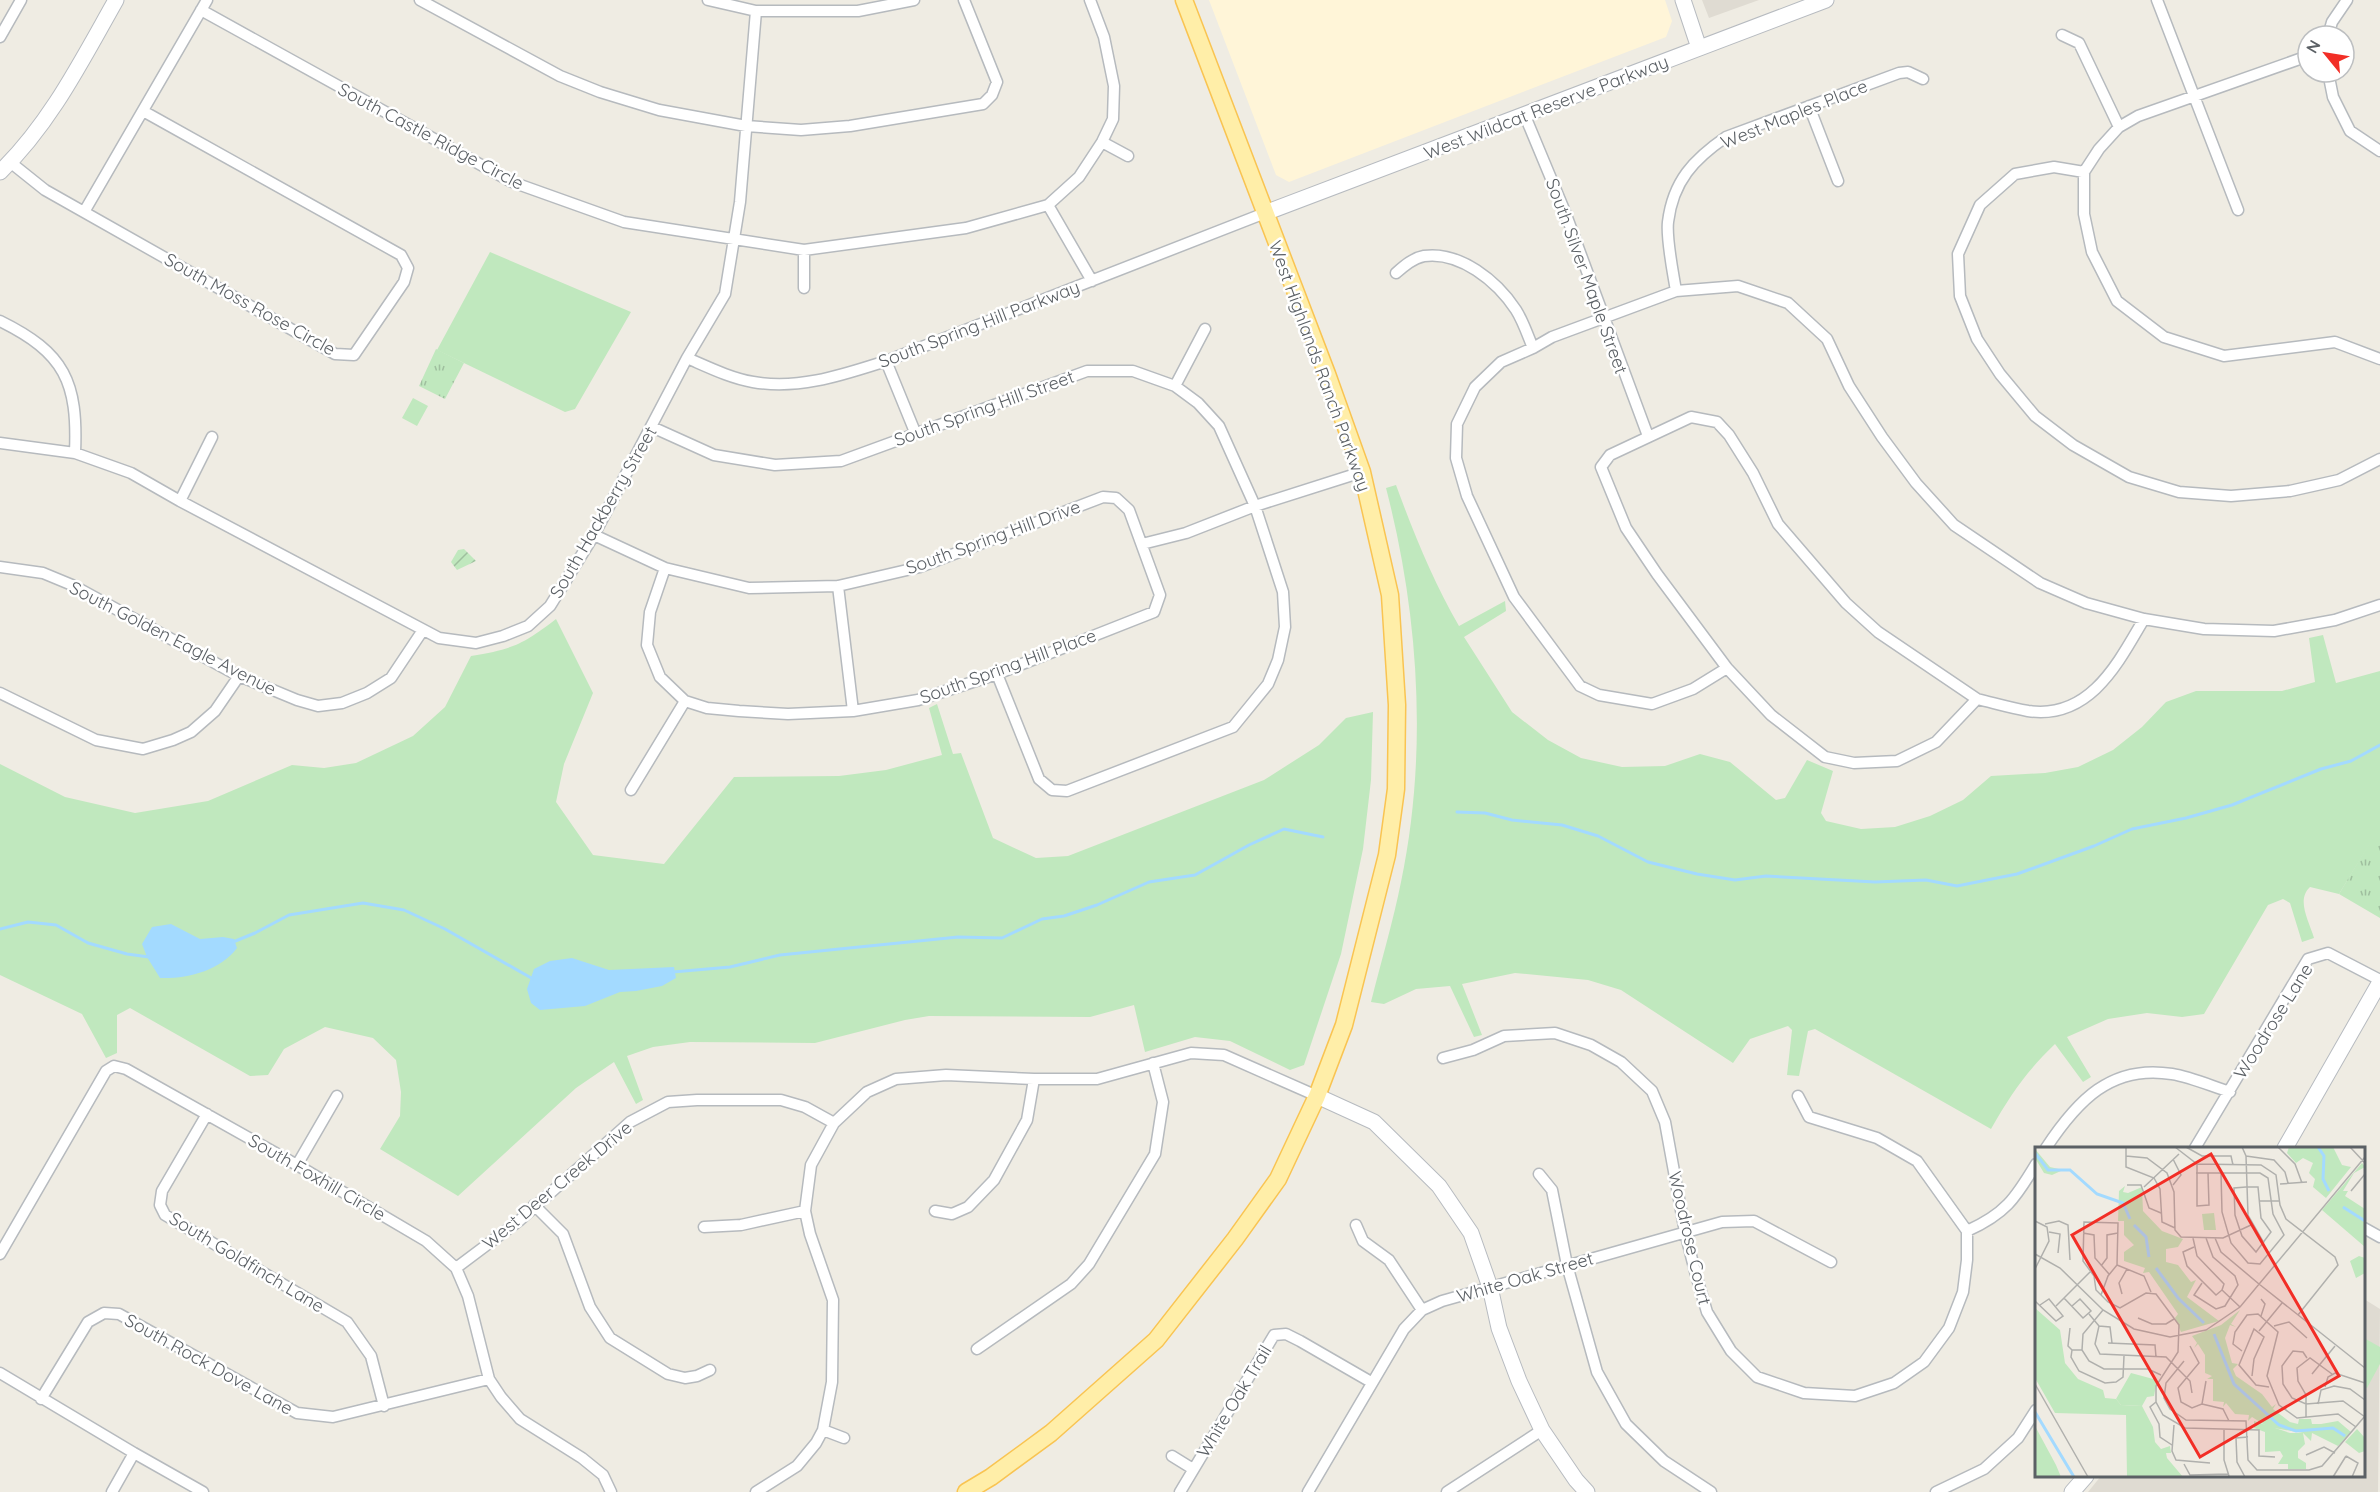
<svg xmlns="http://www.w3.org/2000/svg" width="2380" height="1492" viewBox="0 0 2380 1492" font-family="Quicksand,sans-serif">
<defs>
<pattern id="park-tufts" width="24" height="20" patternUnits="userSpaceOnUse" patternTransform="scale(1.5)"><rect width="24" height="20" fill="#c0e8be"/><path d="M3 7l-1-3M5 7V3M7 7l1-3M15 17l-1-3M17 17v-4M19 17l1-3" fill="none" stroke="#9fbf9e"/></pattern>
<pattern id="garden-furrows" width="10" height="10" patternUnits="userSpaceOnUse" patternTransform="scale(1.5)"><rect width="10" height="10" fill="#c0e8be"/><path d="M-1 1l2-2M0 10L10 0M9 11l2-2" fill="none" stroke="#9fbf9e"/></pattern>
</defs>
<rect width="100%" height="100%" fill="#efece3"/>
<path fill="#fff5d8" d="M 1209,0 L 1665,0 L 1672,21 L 1666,37 L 1289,182 L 1276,175 Z"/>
<path fill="#dfdbd2" d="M 1702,0 L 1759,0 L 1709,18 Z
M 2364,1299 L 2380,1309 L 2378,1492 L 2088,1492 L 2101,1476 L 2364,1476 Z"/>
<path fill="#c0e8be" d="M 490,252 L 631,312 L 575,409 L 565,412 L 437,350 Z
M 413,398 L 428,406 L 417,426 L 402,418 Z
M 1396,485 C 1414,534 1433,581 1459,626 L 1505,601 L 1506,611 L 1464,637 L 1512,712 L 1548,740 L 1581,758 L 1622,767 L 1665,766 L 1700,754 L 1730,762 L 1776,800 L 1785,798 L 1807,760 L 1833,771 L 1821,813 L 1826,821 L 1861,829 L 1895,827 L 1930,816 L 1963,800 L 1991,776 L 2045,773 L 2078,767 L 2113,750 L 2142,727 L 2166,702 L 2196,691 L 2282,691 L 2315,682 L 2309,638 L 2323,635 L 2336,683 L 2380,671 L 2380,827 L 2339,894 L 2310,887 C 2296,900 2309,921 2314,938 L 2302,942 L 2290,903 L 2283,899 L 2268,905 L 2204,1014 L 2182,1017 L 2147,1013 L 2108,1019 L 2067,1037 L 2091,1077 L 2083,1082 L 2055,1044 C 2026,1072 2011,1094 1991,1129 L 1815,1029 L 1808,1031 L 1799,1076 L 1787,1075 L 1792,1030 L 1788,1026 L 1750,1039 L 1733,1063 L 1621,990 L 1588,980 L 1515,973 L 1462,984 L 1482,1035 L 1474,1037 L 1450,986 L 1416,989 L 1384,1004 L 1371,1002 C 1381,962 1393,922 1401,882 C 1428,753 1419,615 1386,488 Z
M 556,619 L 593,693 L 564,764 L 556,802 L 593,855 L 664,864 L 734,777 L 839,776 L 886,770 L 942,755 L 929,708 L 937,704 L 953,754 L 961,753 L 993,838 L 1036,858 L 1068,856 L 1264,780 L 1319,745 L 1346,718 L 1373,712 L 1371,780 L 1363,849 L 1341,954 L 1304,1065 L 1290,1070 L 1230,1041 L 1195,1037 L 1145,1052 L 1134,1005 L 1090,1017 L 929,1016 L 905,1020 L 815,1043 L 690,1042 L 653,1047 L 627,1056 L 643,1100 L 636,1104 L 614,1062 L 576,1088 L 458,1196 L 380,1149 L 400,1116 L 401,1092 L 396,1060 L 373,1038 L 325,1027 L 284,1049 L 268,1075 L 250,1076 L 130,1008 L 117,1015 L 117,1053 L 106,1058 L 82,1014 L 0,975 L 0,764 L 65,797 L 135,813 L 208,801 L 292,765 L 324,768 L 356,763 L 413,736 L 445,707 L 471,656 C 513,649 522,645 556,619 Z
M 2364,1338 L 2380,1347 L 2380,1364 L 2367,1388 L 2364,1386 Z"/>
<path fill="url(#park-tufts)" d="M 436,349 L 464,363 L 445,399 L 419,386 Z
M 2379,827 L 2380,827 L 2380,918 L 2339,894 Z"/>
<path fill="url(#garden-furrows)" d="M 464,549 L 476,561 L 457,570 L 451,562 L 458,550 Z"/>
<path fill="#a3daff" d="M 171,924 L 200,939 L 223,937 L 234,939 L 237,948 C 220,971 187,979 160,978 L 147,957 L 142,944 L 152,927 Z
M 572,958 L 609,970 L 674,967 L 676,978 L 662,986 L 636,991 L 620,992 L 585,1006 L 540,1010 L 531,1003 L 527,989 L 534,969 L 550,961 Z"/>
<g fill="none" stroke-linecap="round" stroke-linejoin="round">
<path stroke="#a3daff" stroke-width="3" d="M 1457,812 L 1485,813 L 1512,820 L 1562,825 L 1598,836 L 1648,862 L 1697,874 L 1735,880 L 1766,876 L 1875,882 L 1926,880 L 1957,886 L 2017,874 L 2094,846 L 2132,829 L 2186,818 L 2232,805 L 2321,769 L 2351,761 L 2380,745
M 0,929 L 28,922 L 56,925 L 88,943 L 127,954 L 149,957
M 233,942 L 255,933 L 289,915 L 363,903 L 404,910 L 445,929 L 533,979
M 673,972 L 730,967 L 780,955 L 958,937 L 1002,938 L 1042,919 L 1064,916 L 1097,905 L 1149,882 L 1195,875 L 1249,845 L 1284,829 L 1323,837"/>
<g stroke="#b6babe" stroke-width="13">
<path id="street" d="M 420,0 L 560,76 L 600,92 L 659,110 L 746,126 L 801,130 L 850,126 L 983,104 L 992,95 L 997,82 L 964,0
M 708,0 L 756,11 L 858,11 L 914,0
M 2157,0 L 2238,210
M 201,10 L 512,182 L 624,222 L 804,250 L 966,228 L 1048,205 L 1079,177 L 1102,142 L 1113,119 L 1114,86 L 1104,37 L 1090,0
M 2062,35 L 2079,43 L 2119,127
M 2328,36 L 2332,22 L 2347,0
M 0,37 L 21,0
M 2308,56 L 2138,116 L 2119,127 L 2099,149 L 2084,172 L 2084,214 L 2092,252 L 2117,301 L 2164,337 L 2224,356 L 2335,342 L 2380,359
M 2328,72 L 2333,97 L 2350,131 L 2380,151
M 1809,106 L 1838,181
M 1525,116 L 1565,212 L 1648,436
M 1102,142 L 1128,156
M 10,162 L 45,190 L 335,354 L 354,355 L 404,282 L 408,268 L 401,255 L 143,111
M 2084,172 L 2054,167 L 2015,174 L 1980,205 L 1958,254 L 1960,296 L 1977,339 L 2000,374 L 2035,416 L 2073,445 L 2129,477 L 2179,492 L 2231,496 L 2290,491 L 2339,480 L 2380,459
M 1048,205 L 1092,281
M 84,212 L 207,0
M 804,250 L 804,288
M 1396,273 C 1404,266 1413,258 1424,256 C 1460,251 1497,281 1516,310 C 1523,321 1528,336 1533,348
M 1676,291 C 1673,272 1666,239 1668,222 C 1673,181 1694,159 1726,137 L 1899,73 L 1908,72 L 1923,79
M 0,321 C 65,353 78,382 75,453
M 687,358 C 708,367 730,378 753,382 C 799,390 842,375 886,361 L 1265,213
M 886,361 L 915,432
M 1175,386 L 1205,329
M 652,427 L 714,455 L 775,465 L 841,461 L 1087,371 L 1133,371 L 1175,386 L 1198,403 L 1219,426 L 1255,506 L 1283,592 L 1285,627 L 1278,660 L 1268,684 L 1233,727 L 1067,791 L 1052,790 L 1039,779 L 997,674
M 0,443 L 75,453 L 131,473 L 180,501 L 439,638 L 476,643 L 503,636 L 528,626 L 550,606 L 594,535 L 687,358 L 725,294 L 740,202 L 756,11
M 180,501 L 212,437
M 594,535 L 665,568 L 749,588 L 838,586 L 920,567 L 1103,497 L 1116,498 L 1129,510 L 1160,595 L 1154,612 L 997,674 L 918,700 L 853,711 L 788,714 L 739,711 L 707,708 L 685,701 L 660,677 L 647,645 L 650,612 L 665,568
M 1142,544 L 1186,533 L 1255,506 L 1362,472
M 0,567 L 43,573 L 72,585 L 239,676 L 297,700 L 318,706 L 342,703 L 367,693 L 391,678 L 423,630
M 838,586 L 853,711
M 1727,668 L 1693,689 L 1652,704 L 1599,695 L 1580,686 L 1514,597 L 1467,496 L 1456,458 L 1457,424 L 1475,387 L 1501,362 L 1533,348 L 1552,337 L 1676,291 L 1738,286 L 1788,303 L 1827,339 L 1849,386 L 1882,437 L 1916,483 L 1954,525 L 2040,583 L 2086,603 L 2144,619 L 2204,629 L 2274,631 L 2335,620 L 2380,605
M 0,693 L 96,740 L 143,749 L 173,740 L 191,732 L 215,711 L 239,676
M 1977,699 L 1878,632 L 1846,603 L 1778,524 L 1753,473 L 1729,435 L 1717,422 L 1691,417 L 1610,455 L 1601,467 L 1626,528 L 1657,574 L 1727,668 L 1771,715 L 1825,757 L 1854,763 L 1897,761 L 1936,742 L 1977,699 C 1994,703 2011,708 2028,711 C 2090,720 2118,663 2144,619
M 631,790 L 685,701
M 1443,1058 L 1473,1050 L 1504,1036 L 1555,1033 L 1591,1045 L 1621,1062 L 1652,1091 L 1665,1122 L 1685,1232 L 1696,1275 L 1707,1312 L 1731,1351 L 1757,1377 L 1804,1393 L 1855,1396 L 1894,1383 L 1924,1362 L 1949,1328 L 1963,1292 L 1967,1260 L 1967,1231 L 1917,1161 L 1877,1138 L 1809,1117 L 1798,1096
M 207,1114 L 162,1191 L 160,1205 L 165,1215 L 347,1322 L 371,1356 L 384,1406
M 2046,1148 C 2077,1101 2111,1064 2172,1074 C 2191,1077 2211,1086 2230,1092
M 2195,1148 L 2308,959 L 2328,953 L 2380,980
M 297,1165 L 337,1096
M 1539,1174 L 1552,1190 L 1567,1265 L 1597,1372 L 1626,1424 L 1664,1461 L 1711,1492
M 534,1205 L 563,1234 L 590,1307 L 610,1338 L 668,1374 L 685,1378 L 697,1376 L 710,1370
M 935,1211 L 952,1214 L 968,1207 L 994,1180 L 1027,1120 L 1034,1079
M 1356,1225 L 1363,1241 L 1389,1260 L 1422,1310
M 704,1227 L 741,1225 L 805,1211
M 2364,1228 L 2380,1237
M 1967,1231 C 2005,1214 2015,1199 2036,1164
M 0,1254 L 106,1071 L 114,1066 L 126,1069 L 297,1165 L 426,1241 L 456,1268 L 468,1296 L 489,1379 L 501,1397 L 520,1419 L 582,1458 L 603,1475 L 611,1492
M 456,1268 L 520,1220 L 630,1122 L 668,1102 L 697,1100 L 781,1100 L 805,1107 L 834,1123
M 977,1349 L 1071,1284 L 1089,1264 L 1155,1154 L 1163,1102 L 1153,1063
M 0,1373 L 134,1453 L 203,1492
M 41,1399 L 88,1322 L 104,1313 L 119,1314 L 297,1413 L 333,1417 L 489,1379
M 823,1430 L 844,1438
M 1172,1456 L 1193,1469
M 112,1492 L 134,1453
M 756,1492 L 797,1466 L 816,1443 L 823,1430 L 832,1382 L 833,1300 L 810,1234 L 805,1211 L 811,1165 L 834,1123 L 867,1092 L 896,1079 L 946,1075 L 1034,1079 L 1097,1079 L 1191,1053 L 1224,1055 L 1317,1096
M 1180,1492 L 1274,1335 L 1286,1334 L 1300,1341 L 1371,1382
M 1308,1492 L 1404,1329 L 1422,1310 L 1442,1301 L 1722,1222 L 1754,1221 L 1831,1262
M 1447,1492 L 1542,1430
M 1936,1492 L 1984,1469 L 2018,1438 L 2036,1410"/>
</g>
<g stroke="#b7bbc0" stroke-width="17">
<path id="secondary" d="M 1683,0 L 1699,48
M 0,172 C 50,124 82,60 116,0
M 1265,213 L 1826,0
M 1317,1096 L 1374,1122 L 1439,1186 L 1471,1233 L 1490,1287 L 1499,1328 L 1519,1381 L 1542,1430 L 1576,1480 L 1587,1492
M 2285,1148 L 2380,982
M 2072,1492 L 2086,1476"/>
</g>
<g stroke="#f9c452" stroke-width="19">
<path id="primary" d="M 966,1492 L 991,1477 L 1051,1433 L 1156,1340 L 1235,1239 L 1278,1179 L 1317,1096 L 1344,1025 L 1387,855 L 1396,789 L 1397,705 L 1390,595 L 1362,472 L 1327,374 L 1184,0"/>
</g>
<use href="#street" stroke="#fff" stroke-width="10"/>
<use href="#secondary" stroke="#fff" stroke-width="15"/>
<use href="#primary" stroke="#ffeea8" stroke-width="16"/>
</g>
<g text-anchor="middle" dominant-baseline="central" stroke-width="5" stroke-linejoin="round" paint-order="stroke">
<g font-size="18" fill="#5b6065" stroke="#fff">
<text transform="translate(1546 107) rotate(-21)">West Wildcat Reserve Parkway</text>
<text transform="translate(1794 114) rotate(-22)">West Maples Place</text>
<text transform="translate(431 136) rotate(28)">South Castle Ridge Circle</text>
<text transform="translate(1587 276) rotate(70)">South Silver Maple Street</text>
<text transform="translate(250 304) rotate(29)">South Moss Rose Circle</text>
<text transform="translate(979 324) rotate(-21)">South Spring Hill Parkway</text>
<text transform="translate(1320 366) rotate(70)">West Highlands Ranch Parkway</text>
<text transform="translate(984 408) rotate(-20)">South Spring Hill Street</text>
<text transform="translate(603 512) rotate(-60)">South Hackberry Street</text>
<text transform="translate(993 537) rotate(-20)">South Spring Hill Drive</text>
<text transform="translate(173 638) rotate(27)">South Golden Eagle Avenue</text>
<text transform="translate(1008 666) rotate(-20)">South Spring Hill Place</text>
<text transform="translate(2273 1021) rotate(-58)">Woodrose Lane</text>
<text transform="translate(317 1177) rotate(30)">South Foxhill Circle</text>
<text transform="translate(557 1185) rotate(-40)">West Deer Creek Drive</text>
<text transform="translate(1690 1238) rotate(77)">Woodrose Court</text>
<text transform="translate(247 1262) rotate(31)">South Goldfinch Lane</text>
<text transform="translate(1525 1277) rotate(-16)">White Oak Street</text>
<text transform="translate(209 1364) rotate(29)">South Rock Dove Lane</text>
<text transform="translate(1234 1401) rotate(-59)">White Oak Trail</text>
</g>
</g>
<g transform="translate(2035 1147)">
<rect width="330" height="330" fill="#efece3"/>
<path d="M 327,16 L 330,20 L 319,26 L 308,44 L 313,44 L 310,49 L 330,62 L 330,100 L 287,63 ZM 90,39 L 88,45 L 93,46 L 107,40 L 108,64 L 127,84 L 148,92 L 143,100 L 131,102 L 131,115 L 143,118 L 156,135 L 161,133 L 152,150 L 184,174 L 146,185 L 140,171 L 143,167 L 114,125 L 108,126 L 110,121 L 89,114 L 89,105 L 99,98 L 89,88 L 89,74 L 83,74 L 84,44 ZM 179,66 L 181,83 L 169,83 L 167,67 ZM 324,109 L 330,111 L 330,126 L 321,131 L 315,114 ZM 0,161 L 25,183 L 30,216 L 43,232 L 68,243 L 70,251 L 81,252 L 86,258 L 107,259 L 118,280 L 120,295 L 126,302 L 135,299 L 136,306 L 131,306 L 132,311 L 148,330 L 92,330 L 91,268 L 20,266 L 0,231 ZM 205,163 L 196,177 L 201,180 L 195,178 L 190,191 L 197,216 L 203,217 L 198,222 L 201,229 L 227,247 L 237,260 L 241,257 L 238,262 L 255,275 L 263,277 L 264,272 L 276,272 L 277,277 L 286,277 L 303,274 L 316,285 L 303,299 L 277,286 L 276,294 L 268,286 L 233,280 L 217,270 L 213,274 L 214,268 L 200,267 L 191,256 L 188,260 L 189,255 L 178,254 L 178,232 L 172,232 L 177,229 L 170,226 L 170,208 L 163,197 L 159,201 L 162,196 L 157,189 L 186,178 ZM 322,282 L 330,291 L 330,304 L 324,306 L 310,295 Z" fill="#c0e8be"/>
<path d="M 0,2 L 15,20 L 28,23 L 17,28 L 9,26 L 0,11 Z" fill="#c0e8be"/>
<path d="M 254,0 L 298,0 L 307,18 L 316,20 L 291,51 L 278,40 L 280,32 L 274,26 L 278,16 L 268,11 L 261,16 L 252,6 ZM 96,226 L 122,233 L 119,249 L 112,250 L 107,259 L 86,258 L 81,252 ZM 219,274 L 255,286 L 268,286 L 270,297 L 263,304 L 263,311 L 271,316 L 271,322 L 253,322 L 253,317 L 243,317 L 248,309 L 245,304 L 230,305 L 230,285 L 219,281 ZM 0,279 L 21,318 L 26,330 L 0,330 Z" fill="#c0e8be"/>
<path fill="none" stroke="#a3daff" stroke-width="3" d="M 283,0 L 289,9 L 288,32 L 294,44M 0,6 L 13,23 L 35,23 L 62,47 L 88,56 L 95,72M 308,60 L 330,74M 99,78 L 111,90 L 114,110M 121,121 L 143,151 L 169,176M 179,187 L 199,237 L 244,278 L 261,284 L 298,281 L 310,289M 0,265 L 39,330"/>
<path fill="none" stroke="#b0b0ad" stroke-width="1.5" d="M 91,0 L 91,20 L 119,31 L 125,42 L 127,75 L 140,81M 140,0 L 162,17 L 226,18 L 241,28 L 245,58 L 251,72 L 300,110 L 303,118 L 263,168M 151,0 L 167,9 L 196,9 L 198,18M 207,0 L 211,9 L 213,68 L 229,96M 243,0 L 260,17 L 267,36M 315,0 L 330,16M 91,9 L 112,11 L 132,26 L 139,45 L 140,83 L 146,90 L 188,91 L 216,78M 211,9 L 239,13 L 250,25 L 253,36M 138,12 L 146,28 L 138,38M 162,17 L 162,59 L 174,58 L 173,26M 161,26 L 225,26 L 233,31 L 238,67 L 249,88 L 225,117 L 213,116 L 196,96 L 187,65 L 186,26M 245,37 L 272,35M 92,38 L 106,38 L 114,61 L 126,66M 109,40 L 144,7M 211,40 L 223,40 L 226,71 L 236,85 L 221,105 L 207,89 L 200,68 L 199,41 ZM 316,44 L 330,27M 224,54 L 245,54M 0,74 L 12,80 L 14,94 L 0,122M 10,77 L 24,74 L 33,78 L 35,113M 14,85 L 25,87 L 23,106M 48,86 L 59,88 L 60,111 L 74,127M 158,91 L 162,109 L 189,137 L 187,143M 180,91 L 186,105 L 224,137M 159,100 L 148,105 L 152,119 L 181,148 L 187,143M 0,107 L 25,121 L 68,163 L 99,182 L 135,190 L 171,183 L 205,160 L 330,10M 82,118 L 109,129 L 116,145M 66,119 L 72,111 L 72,88 L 83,86M 167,136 L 159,148 L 181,162 L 190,159 L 203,138 L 200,129 L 178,110 L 171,91M 224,137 L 330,221M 187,143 L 205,160M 87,147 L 84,136 L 92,122M 66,148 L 73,129 L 82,118 L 83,76 L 49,75 L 48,114 L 59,129 L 61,143 L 73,155 L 85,161 L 111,146 L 121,147 L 144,178 L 143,205 L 121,239 L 121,255 L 128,268 L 150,281 L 224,283 L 224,309 L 240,310M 29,151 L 48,171 L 56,164 L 45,152 L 37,159M 226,152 L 230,157 L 226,169M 0,154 L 21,174 L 28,169 L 14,152 L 5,158M 21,159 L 55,125M 68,163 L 48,187 L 47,203 L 54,214 L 69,222 L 113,222 L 126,228M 54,167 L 64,179 L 60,197 L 65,207 L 131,210 L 155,234 L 157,246M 103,171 L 117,177 L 131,177 L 139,172M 64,179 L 75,180 L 77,196M 239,179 L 254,175 L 272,191M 35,181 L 33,199 L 37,203 L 47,203M 224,184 L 247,156M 73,196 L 120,198 L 121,210M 155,199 L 164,216 L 143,241 L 146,255 L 157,261 L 167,257 L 171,234M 37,203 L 36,210 L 44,224 L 70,236 L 81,235 L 88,230 L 89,209M 207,204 L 198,197 L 200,185 L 212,168 L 223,167 L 243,185 L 232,229 L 244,258 L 262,271 L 303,267 L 321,280M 272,211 L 268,205 L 258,204 L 247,219 L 248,237 L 257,251 L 271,257 L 308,254 L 330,270M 149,214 L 131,236 L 129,251 L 135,262 L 151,273 L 211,274 L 213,313 L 222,323 L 274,323 L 287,319 L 330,269M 277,227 L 300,199M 217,229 L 219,212 L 229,190 L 219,182 L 204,218 L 221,238 L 234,240M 0,237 L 53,330M 290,240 L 293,230 L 300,226 L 330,236M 121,255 L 115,260 L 124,277 L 125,290 L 137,298M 167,257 L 188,262 L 194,274M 283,257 L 286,243 L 299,239 L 315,242 L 330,253M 271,271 L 271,248 L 263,234 L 262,221 L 275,211 L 297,227M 139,278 L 137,304 L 141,313 L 175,316M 189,282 L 189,313 L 194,329M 271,308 L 289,300 L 300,306M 311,309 L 323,316 L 317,330M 149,317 L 155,328 L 193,327M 210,330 L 202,315 L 201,291 L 213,290M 298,330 L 311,309"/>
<path fill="#f22e26" fill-opacity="0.15" stroke="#f22e26" stroke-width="3" d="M 176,7 L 304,229 L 165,310 L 37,88 Z"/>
<rect width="330" height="330" fill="none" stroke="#5b6065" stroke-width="3"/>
</g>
<g transform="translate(2326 54) rotate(300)"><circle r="28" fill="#ffffff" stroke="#bdbfc1" stroke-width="1.5"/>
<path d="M0-4.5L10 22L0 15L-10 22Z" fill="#f22e26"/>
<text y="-9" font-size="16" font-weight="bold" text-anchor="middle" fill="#5b6065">N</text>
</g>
</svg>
